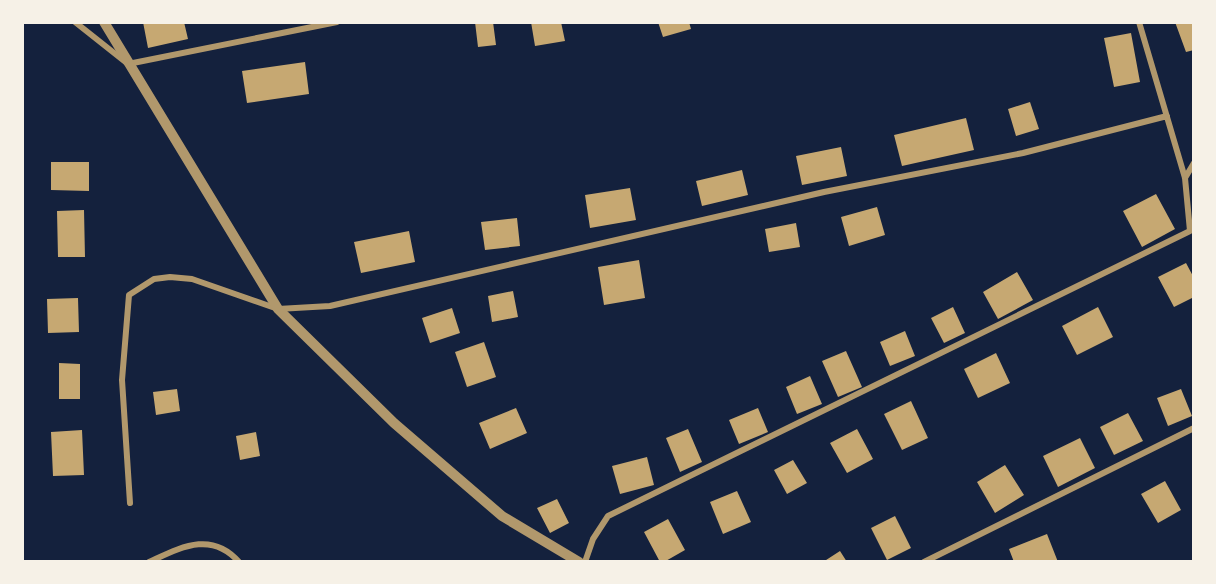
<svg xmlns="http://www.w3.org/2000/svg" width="1216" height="584" viewBox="0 0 1216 584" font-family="'PT Sans',sans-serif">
<rect width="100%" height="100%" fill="#14213d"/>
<path fill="#c6a872" d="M 143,22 L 184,22 L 188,39 L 148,48 Z
M 475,22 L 493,22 L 496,45 L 478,47 Z
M 531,22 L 561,22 L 565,41 L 535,46 Z
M 658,22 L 689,22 L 691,29 L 663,37 Z
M 1175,22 L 1194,22 L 1194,50 L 1186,52 Z
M 1131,33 L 1140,82 L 1114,87 L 1104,38 Z
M 305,62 L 309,94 L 247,103 L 242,71 Z
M 1030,102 L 1039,129 L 1016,136 L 1008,109 Z
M 966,118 L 974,150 L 902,166 L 894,135 Z
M 841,147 L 847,176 L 802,185 L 796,156 Z
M 51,162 L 89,162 L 89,191 L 51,190 Z
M 742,170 L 748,195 L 702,206 L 696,181 Z
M 630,188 L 636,220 L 590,228 L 585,195 Z
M 1156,194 L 1175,229 L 1142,247 L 1123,211 Z
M 877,207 L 885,235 L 849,246 L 841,217 Z
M 84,210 L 85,257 L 58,257 L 57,211 Z
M 517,218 L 520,246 L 485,250 L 481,222 Z
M 796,223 L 800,247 L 769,252 L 765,229 Z
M 409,231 L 415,262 L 361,273 L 354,242 Z
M 639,260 L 645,298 L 604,305 L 598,267 Z
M 1186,263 L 1194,278 L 1194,297 L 1174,307 L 1158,277 Z
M 1017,272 L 1033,300 L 998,319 L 983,292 Z
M 513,291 L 518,317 L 492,322 L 488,296 Z
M 78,298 L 79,332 L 48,333 L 47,299 Z
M 953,307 L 965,333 L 944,343 L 931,318 Z
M 1098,307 L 1113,337 L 1077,355 L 1062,326 Z
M 452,308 L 460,333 L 430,343 L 422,318 Z
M 905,331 L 915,356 L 890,366 L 880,342 Z
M 484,342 L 496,377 L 467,387 L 455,352 Z
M 846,351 L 862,387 L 838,397 L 822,361 Z
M 996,353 L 1010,383 L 978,398 L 964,369 Z
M 59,363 L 80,364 L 80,399 L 59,399 Z
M 810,376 L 822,404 L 797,414 L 786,387 Z
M 177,389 L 180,411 L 156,415 L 153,392 Z
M 1181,389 L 1192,416 L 1168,426 L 1157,398 Z
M 911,401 L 928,438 L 902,450 L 884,414 Z
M 516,408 L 527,433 L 490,449 L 479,423 Z
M 758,408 L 768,432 L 739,444 L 729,420 Z
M 1128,413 L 1143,441 L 1114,455 L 1100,427 Z
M 688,429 L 702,462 L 680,472 L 666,438 Z
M 857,429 L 873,459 L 847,473 L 830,443 Z
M 82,430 L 84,475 L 53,476 L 51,432 Z
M 256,432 L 260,456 L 240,460 L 236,436 Z
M 1080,438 L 1095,468 L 1058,487 L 1043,456 Z
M 647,457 L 654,485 L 620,494 L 612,466 Z
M 793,460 L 807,483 L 787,494 L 774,470 Z
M 1005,465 L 1024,495 L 995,513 L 977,482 Z
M 1165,481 L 1181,510 L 1158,523 L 1141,494 Z
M 737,491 L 751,522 L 723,534 L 710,502 Z
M 557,499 L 569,523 L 550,533 L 537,508 Z
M 895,516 L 911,548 L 887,560 L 871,528 Z
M 668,519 L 685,550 L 664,562 L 660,562 L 644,532 Z
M 1047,534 L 1058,562 L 1014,562 L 1009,549 Z
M 840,551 L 847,562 L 823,562 Z"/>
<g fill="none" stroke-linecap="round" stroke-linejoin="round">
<path stroke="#b1986c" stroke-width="6" d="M 75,22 L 128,64 L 337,22
M 1185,178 L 1194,163
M 130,503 L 122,380 L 129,295 L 154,279 L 170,277 L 192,279 L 278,309 L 330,306 L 824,192 L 1023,153 L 1167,116
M 149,562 C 180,548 211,530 239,562
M 585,562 L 593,539 L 608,516 L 1190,231 L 1185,178 L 1139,22
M 924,562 L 1194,428"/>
<path stroke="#b1986c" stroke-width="10" d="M 104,22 L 278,309 L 394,423 L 502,516 L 579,562"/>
</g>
<rect width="1216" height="584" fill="none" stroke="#f6f1e7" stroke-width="48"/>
</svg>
